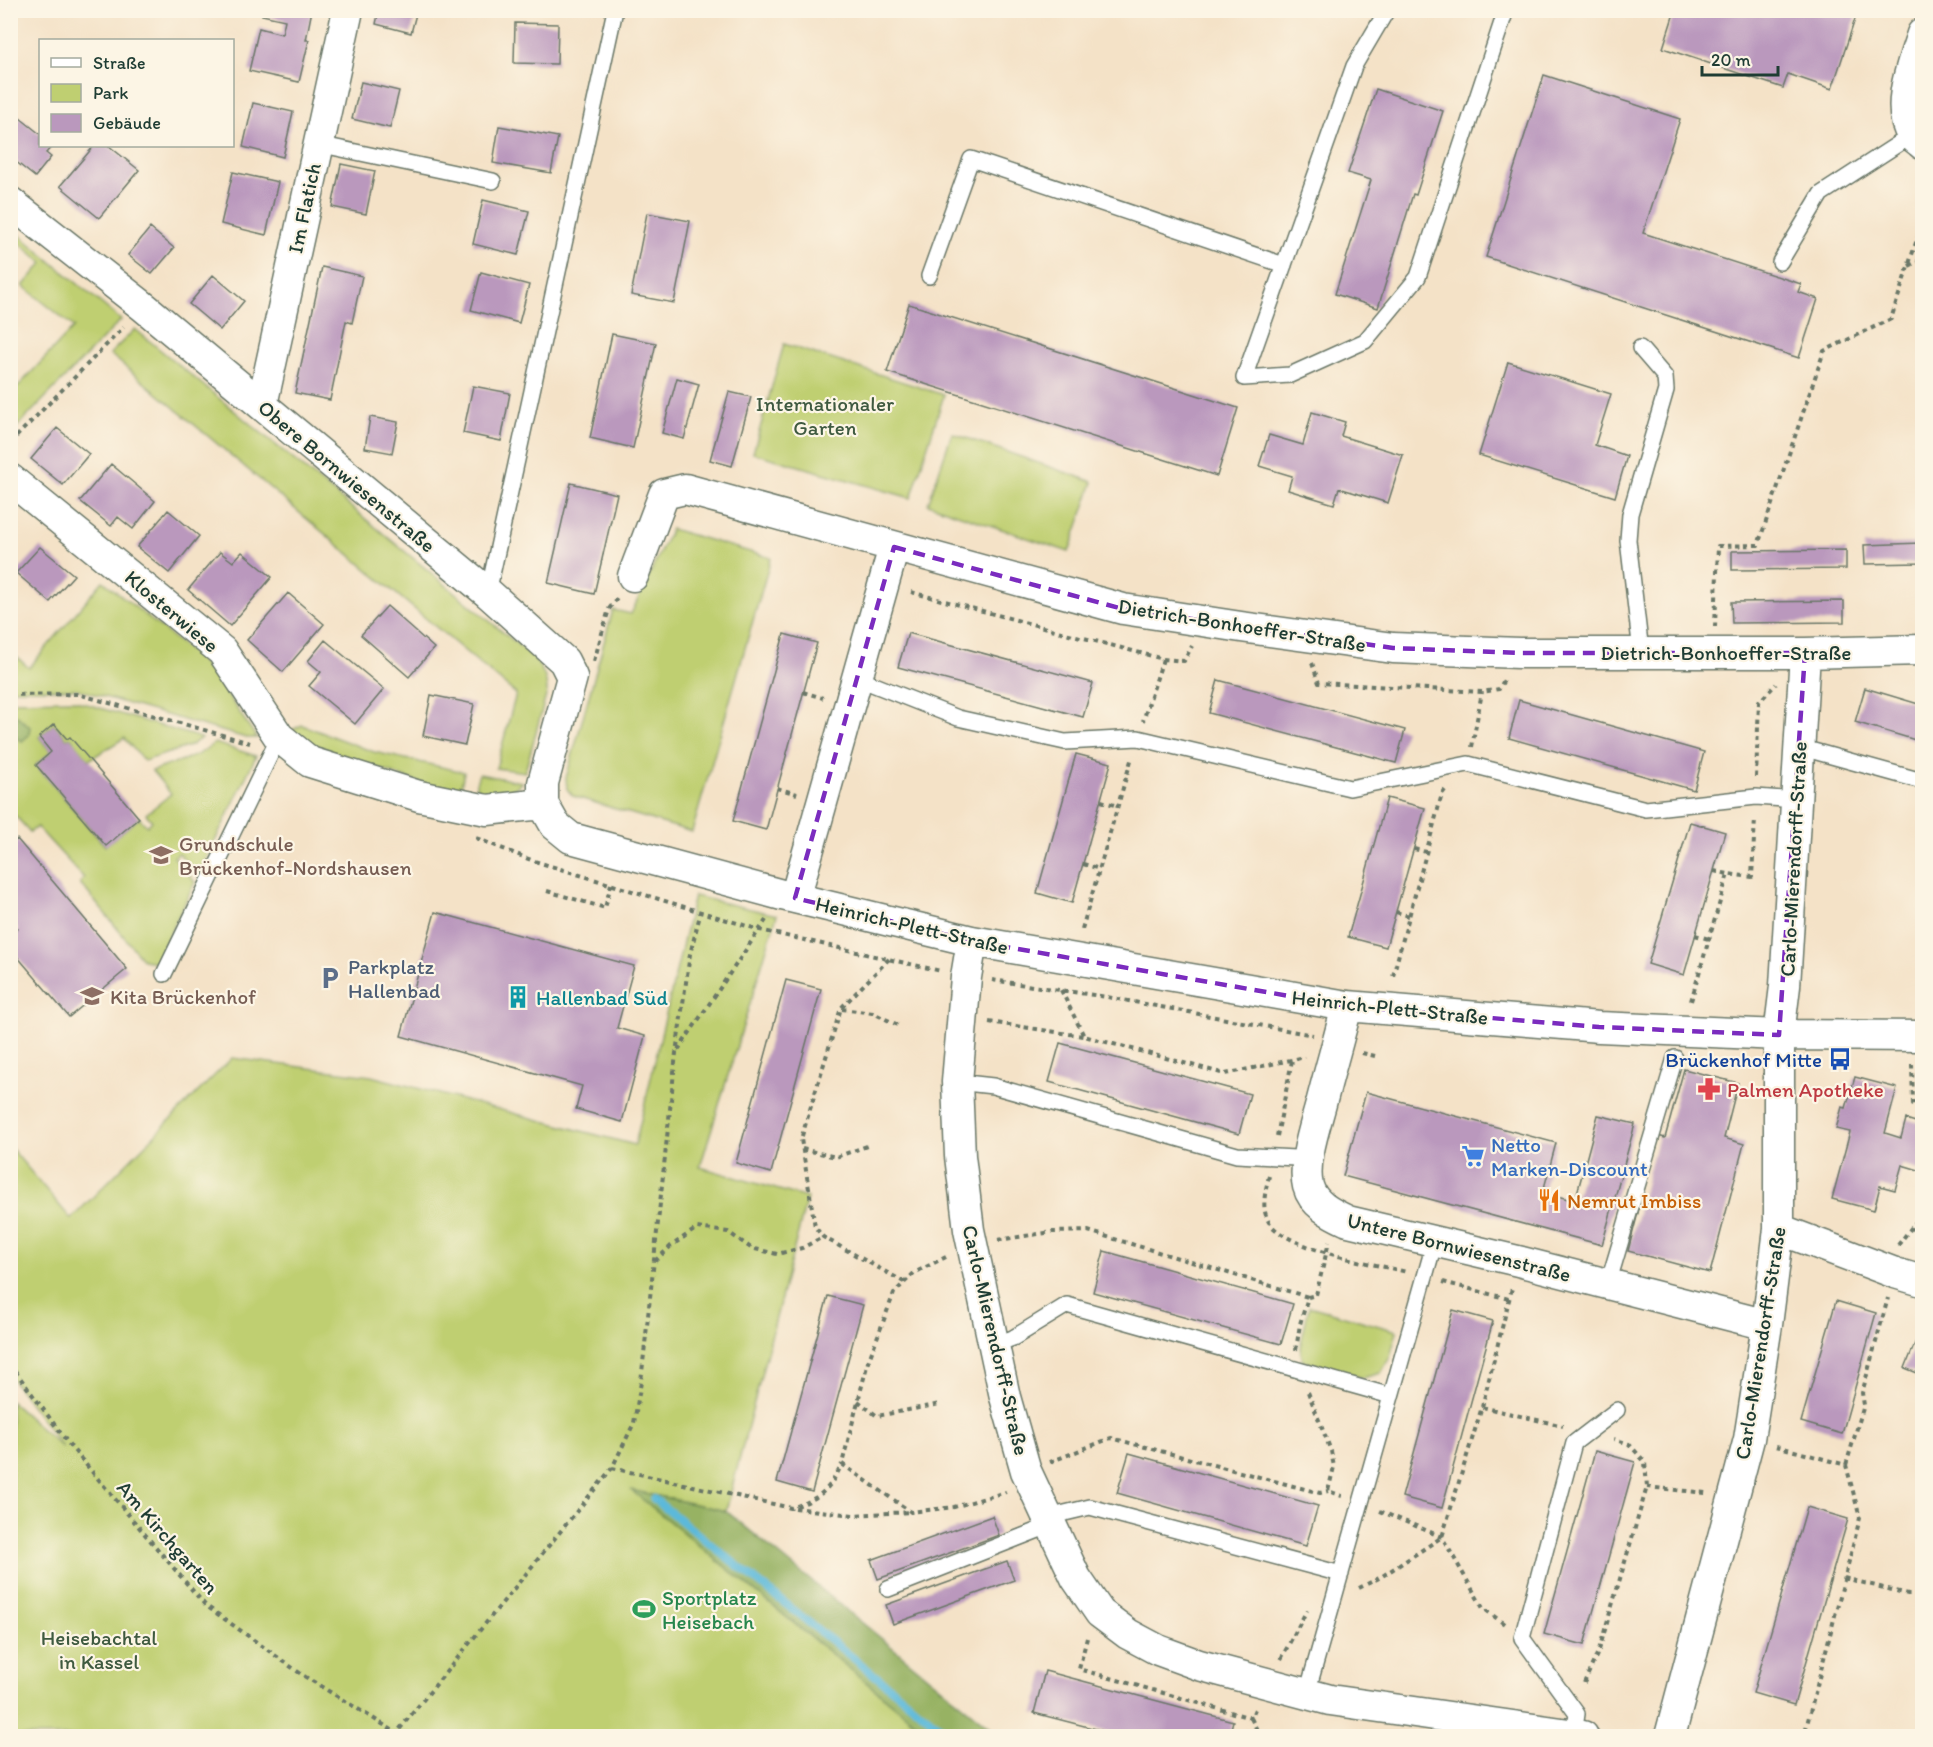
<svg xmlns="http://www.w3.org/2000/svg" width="1933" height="1747" viewBox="0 0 1933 1747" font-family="Itim,sans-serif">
<rect width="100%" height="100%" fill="#fcf5e5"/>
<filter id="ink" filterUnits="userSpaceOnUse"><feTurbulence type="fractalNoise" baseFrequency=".0167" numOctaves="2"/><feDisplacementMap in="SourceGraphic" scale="12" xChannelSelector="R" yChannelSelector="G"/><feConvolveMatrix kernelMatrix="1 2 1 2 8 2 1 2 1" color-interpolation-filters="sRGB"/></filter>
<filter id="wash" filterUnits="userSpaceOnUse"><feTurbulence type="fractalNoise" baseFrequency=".008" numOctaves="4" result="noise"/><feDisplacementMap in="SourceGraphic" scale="24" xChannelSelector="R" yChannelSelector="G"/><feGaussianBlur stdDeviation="1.35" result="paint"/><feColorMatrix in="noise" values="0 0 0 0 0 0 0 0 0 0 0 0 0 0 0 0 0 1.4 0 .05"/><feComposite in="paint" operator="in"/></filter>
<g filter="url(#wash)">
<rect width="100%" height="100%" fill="#f4e2c7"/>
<path fill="#bfcf71" stroke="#6f8652" stroke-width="1.5" d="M 11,228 L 121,320 L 11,433 L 11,394 L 74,327 L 23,286 L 43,263 L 11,236 Z
M 135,329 L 533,657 C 542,669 547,677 547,692 L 525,772 L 496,768 L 516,694 L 110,354 Z
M 784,344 L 944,395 L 911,498 L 753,453 Z
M 952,433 L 1093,482 L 1069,552 L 928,504 Z
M 671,529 L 771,558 L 692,832 L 573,796 L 567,789 L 566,778 L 613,610 L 631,614 Z
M 103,581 L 191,652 L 211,671 L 257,738 L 246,738 L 77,689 L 11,689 L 11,652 L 29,668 Z
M 73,700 L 201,738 L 190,746 L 144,761 L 124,738 L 89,760 L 70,737 L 67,739 L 54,724 L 39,737 L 51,752 L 36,765 L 105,846 L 139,818 L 147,826 L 152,821 L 146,814 L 171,794 L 152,771 L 197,755 L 215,743 L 256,756 L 198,876 L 179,853 L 174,857 L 195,882 L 156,962 L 143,960 L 80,883 L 84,878 L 37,827 L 30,832 L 11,811 L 11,701 Z
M 302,725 L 374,752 L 464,772 L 459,796 L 362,763 L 300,739 L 292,730 Z
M 479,774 L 522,782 C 506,797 497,799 476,793 L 476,783 Z
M 694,896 L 777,915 L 700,1167 L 807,1198 L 726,1511 L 633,1491 L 932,1736 L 11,1736 L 11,1402 L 63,1448 L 11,1378 L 10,1147 L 71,1219 L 232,1058 L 371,1076 L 635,1145 Z
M 1309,1306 L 1397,1331 L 1390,1357 L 1381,1373 L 1362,1378 L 1303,1361 L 1300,1348 Z"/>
<path fill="#97b263" stroke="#5b784c" stroke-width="1.5" d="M 10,714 L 16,715 L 30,727 L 29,735 L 22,741 L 11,735 Z
M 631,1490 L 726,1511 L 1000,1736 L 932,1736 Z"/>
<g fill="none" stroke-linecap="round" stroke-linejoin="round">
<path stroke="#5cb9da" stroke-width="8" d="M 654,1499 L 951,1736"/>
</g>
<g id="blocks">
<path fill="#ba98bd" d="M 263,10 L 312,10 L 306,40 L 309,40 L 299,82 L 249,71 L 259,28 L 282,34 L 285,20 L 262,15 Z
M 379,10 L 417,10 L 411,33 L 376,24 Z
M 1675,10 L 1858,10 L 1832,89 L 1788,74 L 1783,88 L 1663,48 Z
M 515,23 L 558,24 L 557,64 L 514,63 Z
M 1544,75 L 1680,119 L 1643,233 L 1801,284 L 1798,292 L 1818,299 L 1799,358 L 1486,257 Z
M 361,82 L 399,91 L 390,128 L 352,119 Z
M 1376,89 L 1443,111 L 1416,195 L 1413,194 L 1378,308 L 1335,294 L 1371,180 L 1348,173 Z
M 253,103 L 293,112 L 283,157 L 243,147 Z
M 10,110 L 40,134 L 40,146 L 52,146 L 46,153 L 51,157 L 35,177 L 10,157 Z
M 499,126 L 558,137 L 551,173 L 493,163 Z
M 94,146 L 109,146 L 139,170 L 99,218 L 60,186 Z
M 341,164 L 375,171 L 366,214 L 332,207 Z
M 233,172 L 278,182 L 266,235 L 221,224 Z
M 483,200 L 529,211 L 518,255 L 473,244 Z
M 647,213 L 690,221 L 674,303 L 631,295 Z
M 150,228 L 174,248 L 152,274 L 128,255 Z
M 322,267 L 362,276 L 352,323 L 346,321 L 330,400 L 295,393 Z
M 481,272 L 529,285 L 519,323 L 471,310 Z
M 213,275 L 244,301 L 220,330 L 189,304 Z
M 909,304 L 1238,408 L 1217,476 L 887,372 Z
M 612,334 L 656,343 L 633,448 L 590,438 Z
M 1508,362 L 1611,394 L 1595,445 L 1627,456 L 1615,497 L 1479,455 Z
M 677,378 L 699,384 L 684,439 L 662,433 Z
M 473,386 L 510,393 L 501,441 L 463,433 Z
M 729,392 L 751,397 L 732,466 L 710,460 Z
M 1312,412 L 1345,422 L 1341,436 L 1403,455 L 1388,503 L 1339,488 L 1334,504 L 1288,490 L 1292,476 L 1259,466 L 1269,435 L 1303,445 Z
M 370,417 L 398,422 L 392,453 L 365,448 Z
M 57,428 L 89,454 L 63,485 L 31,459 Z
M 111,464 L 155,501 L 133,529 L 118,517 L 111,526 L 80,501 Z
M 571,483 L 617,494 L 594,594 L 548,583 Z
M 168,510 L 199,536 L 169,573 L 137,547 Z
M 1922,543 L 1922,563 L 1865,564 L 1864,545 Z
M 40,547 L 74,575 L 50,602 L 16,573 Z
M 1846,550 L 1846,569 L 1732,570 L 1732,551 Z
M 220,552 L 233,562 L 242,552 L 272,577 L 230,626 L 188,590 Z
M 288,593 L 324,624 L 283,672 L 247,640 Z
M 1844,601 L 1844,622 L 1732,623 L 1731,602 Z
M 387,606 L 434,648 L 409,677 L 361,635 Z
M 908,633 L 1093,683 L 1083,717 L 898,667 Z
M 784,634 L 817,643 L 766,830 L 733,821 Z
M 325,640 L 384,689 L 355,724 L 309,686 L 321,672 L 308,661 Z
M 1218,680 L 1405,730 L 1396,763 L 1209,713 Z
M 1865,688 L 1922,705 L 1922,742 L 1855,722 Z
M 431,695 L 474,704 L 465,745 L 423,736 Z
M 1519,700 L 1704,752 L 1694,790 L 1509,738 Z
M 54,724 L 67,739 L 70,737 L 139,818 L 106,846 L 36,765 L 51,752 L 39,737 Z
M 1076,754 L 1111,763 L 1072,903 L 1037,893 Z
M 1387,798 L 1425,808 L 1386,947 L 1348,937 Z
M 1690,822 L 1725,832 L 1684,975 L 1648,964 Z
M 17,839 L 127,969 L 69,1017 L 10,948 L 10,935 L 18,929 L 10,920 L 10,845 Z
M 435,912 L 634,966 L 617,1028 L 645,1036 L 622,1122 L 576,1109 L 582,1086 L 401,1036 Z
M 786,980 L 821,989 L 771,1173 L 736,1163 Z
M 1060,1043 L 1250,1094 L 1239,1134 L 1049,1082 Z
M 1684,1069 L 1738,1083 L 1724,1138 L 1744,1144 L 1710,1273 L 1628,1251 L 1658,1136 L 1665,1138 Z
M 1855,1077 L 1897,1088 L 1885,1133 L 1901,1138 L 1906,1119 L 1922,1124 L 1922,1171 L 1902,1165 L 1895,1190 L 1880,1186 L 1874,1210 L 1832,1199 L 1850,1132 L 1836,1129 L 1842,1107 L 1846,1108 Z
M 1366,1092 L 1556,1143 L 1543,1192 L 1575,1201 L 1598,1115 L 1635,1124 L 1602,1245 L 1343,1176 Z
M 1104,1251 L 1293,1304 L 1281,1344 L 1093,1292 Z
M 828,1296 L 863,1305 L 812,1492 L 777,1482 Z
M 1836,1301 L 1876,1313 L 1842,1434 L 1801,1422 Z
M 1453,1310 L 1493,1321 L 1442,1508 L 1402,1497 Z
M 1922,1326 L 1922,1375 L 1905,1368 Z
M 1595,1451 L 1635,1462 L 1584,1645 L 1544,1634 Z
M 1129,1453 L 1318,1506 L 1306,1546 L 1117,1493 Z
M 1807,1507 L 1848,1519 L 1794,1705 L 1753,1693 Z
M 992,1516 L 999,1535 L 878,1579 L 871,1560 Z
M 1007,1561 L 1014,1580 L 893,1624 L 886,1605 Z
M 1045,1671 L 1233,1721 L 1229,1736 L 1123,1736 L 1034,1713 Z"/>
</g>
</g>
<g filter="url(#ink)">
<use href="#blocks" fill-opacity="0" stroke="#6a7767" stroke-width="1.5"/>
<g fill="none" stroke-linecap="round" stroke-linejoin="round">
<g stroke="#6a7767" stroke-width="18">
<path id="lane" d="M 1387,10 L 1354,66 L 1244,378 L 1290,375 L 1365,341 L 1418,277 L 1506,10
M 318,144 L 493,181
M 1780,262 L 1821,194 L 1912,135
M 929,276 L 971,159 L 1284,265
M 1640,348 L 1665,377 L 1666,390 L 1630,514 L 1628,540 L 1641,652
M 488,593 L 615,10
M 857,678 L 958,718 L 1065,742 L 1138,738 L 1350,788 L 1468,764 L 1646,809 L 1756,797 L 1796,800
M 1799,747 L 1922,781
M 164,974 L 279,737
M 957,1082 L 993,1086 L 1237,1155 L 1295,1158 L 1308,1161
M 1608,1284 L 1675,1058
M 994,1345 L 1013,1338 L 1067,1305 L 1391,1396
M 1048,1517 L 1090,1507 L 1341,1574
M 888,1589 L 1051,1525
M 1307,1693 L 1435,1241
M 1574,1735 L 1577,1714 L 1522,1638 L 1574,1443 L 1617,1410"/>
</g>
<g stroke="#6a7767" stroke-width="33">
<path id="street" d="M 1922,34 C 1913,62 1894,108 1912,135 C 1914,138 1919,141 1922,144
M 10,202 L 144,307 L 488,593 L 564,661 L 572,677 L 543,783 L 543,804
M 262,405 L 348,10
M 10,479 L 222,651 L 279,737 L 310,762 L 419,796 L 487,810 L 543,804
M 633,576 L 664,494 L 685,489 L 1123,609 L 1241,627 L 1393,648 L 1519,653 L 1805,653 L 1922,650
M 543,804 L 555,825 L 571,838 L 782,895 L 972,941 L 1347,1006 L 1599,1027 L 1779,1035 L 1922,1036
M 795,898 L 894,547
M 972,941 L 966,977 L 957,1082 L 960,1156 L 969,1230 L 1005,1397 L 1026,1471 L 1076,1578 L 1100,1613 L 1128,1634 L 1158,1650 L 1199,1665 L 1330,1700 L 1583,1736
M 1347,1006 C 1339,1038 1330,1069 1322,1100 C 1316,1124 1302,1162 1308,1186 C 1313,1205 1333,1214 1348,1221 L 1518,1261 L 1767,1325
M 1779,1229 L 1895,1273 L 1922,1281
M 1670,1736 L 1749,1439 L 1767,1325 L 1779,1229 L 1779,1035 L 1785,986 L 1805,653"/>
</g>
<path stroke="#6a7767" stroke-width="4" stroke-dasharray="4.5 4.5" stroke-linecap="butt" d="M 1909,266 L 1922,259
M 10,443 L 124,327
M 911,592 L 1163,659 L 1143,721
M 1715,627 L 1718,546 L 1758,545 L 1824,351 L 1891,319 L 1922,224
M 1163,659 L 1184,661 L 1192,646
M 594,661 L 609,609 L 619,596
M 1312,663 L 1319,683 L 1482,692 L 1499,689 L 1504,680
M 803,692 L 823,698
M 10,695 L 78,694 L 250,743
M 1472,747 L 1482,692
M 1756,777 L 1759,702 L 1776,684
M 777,788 L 797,794
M 1101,801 L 1118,806
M 476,838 L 531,860 L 760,930 L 941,971
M 1414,849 L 1426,852
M 1083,864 L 1100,869
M 1714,871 L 1728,874
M 547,891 L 605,908 L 611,884
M 1396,912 L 1409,916
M 1082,929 L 1132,757
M 1695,935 L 1709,939
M 889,959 L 841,1008 L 801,1139 L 815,1227 L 823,1237 L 904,1282
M 1393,976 L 1442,794 L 1445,790
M 992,980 L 1107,997 L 1313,1035
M 1061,990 L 1084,1036 L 1225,1074 L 1305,1057
M 1691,1001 L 1728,874 L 1752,877 L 1755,818
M 842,1009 L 873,1013 L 900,1026
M 989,1022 L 1083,1036
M 678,1050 L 766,920
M 1362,1053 L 1375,1056
M 1912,1064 L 1913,1104 L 1922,1108
M 1277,1136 L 1292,1061
M 802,1149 L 836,1157 L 867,1146
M 1269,1176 C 1265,1192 1260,1211 1271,1225 C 1292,1250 1374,1264 1407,1272
M 998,1240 L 1052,1232 L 1088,1231 L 1308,1297
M 1898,1245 L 1922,1214
M 946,1257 L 914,1273 L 894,1293 L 868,1362 L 842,1464 L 911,1512 L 954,1507 L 1006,1492
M 655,1261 L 671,1246 L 697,1228 L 728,1232 L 751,1248 L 777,1254 L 802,1248 L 823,1237
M 1443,1282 L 1509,1299
M 1296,1350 L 1300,1324 L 1308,1297 L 1316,1295 L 1329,1242
M 10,1364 L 71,1447 L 205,1605 L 304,1676 L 397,1733
M 1308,1392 L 1331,1451 L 1334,1467 L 1328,1491 L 1342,1496
M 858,1401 L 877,1416 L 940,1404
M 1482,1407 L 1512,1288
M 1776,1446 L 1846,1465 L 1860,1518 L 1804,1736
M 1050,1462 L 1111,1438 L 1320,1493 L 1328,1491
M 1846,1465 L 1864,1405 L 1862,1393 L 1888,1298
M 612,1468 L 791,1508 C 819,1499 829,1491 842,1464
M 1647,1487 L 1706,1493
M 795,1508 L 853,1515 L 910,1512
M 1380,1511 L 1442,1537 L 1483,1608 L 1507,1626
M 1844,1578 L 1908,1594 L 1922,1594
M 1359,1588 L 1381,1577 L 1442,1537 L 1482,1407 L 1563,1426
M 1087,1638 L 1079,1669 L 1251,1718 L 1255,1709
M 1281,1659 L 1307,1610
M 1584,1683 L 1599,1650 L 1647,1487 L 1645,1462 L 1629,1444 L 1614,1439
M 1251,1718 L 1260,1736
M 394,1736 L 612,1468 L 634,1423 L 641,1382 L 676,1053 L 690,954 L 701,911"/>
<use href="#lane" stroke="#fff" stroke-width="15"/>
<use href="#street" stroke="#fff" stroke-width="30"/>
</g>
</g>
<path fill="none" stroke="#7b2cbf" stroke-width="4.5" stroke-dasharray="12 8" stroke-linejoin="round" d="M 894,547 L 1123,609 L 1393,648 L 1519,653 L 1805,653 L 1779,1035 L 1599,1027 L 1347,1006 L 972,941 L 795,898 Z"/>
<defs>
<g id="school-bare" transform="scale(1.8)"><path d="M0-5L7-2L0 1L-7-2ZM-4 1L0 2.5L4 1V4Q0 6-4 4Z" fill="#8d6e63" stroke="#fcf5e5" stroke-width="2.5" paint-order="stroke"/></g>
<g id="parking-bare" transform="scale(1.8)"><path d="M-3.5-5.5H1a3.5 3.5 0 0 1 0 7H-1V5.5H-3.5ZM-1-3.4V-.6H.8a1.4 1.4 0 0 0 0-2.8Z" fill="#5c6f8a" stroke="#fcf5e5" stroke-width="2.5" paint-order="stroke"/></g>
<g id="building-bare" transform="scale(1.8)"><path d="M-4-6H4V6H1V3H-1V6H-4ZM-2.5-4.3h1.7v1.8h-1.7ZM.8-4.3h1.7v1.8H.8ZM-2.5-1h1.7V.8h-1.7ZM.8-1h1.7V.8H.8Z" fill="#0f9aa8" stroke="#fcf5e5" stroke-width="2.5" paint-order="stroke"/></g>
<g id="bus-bare" transform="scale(1.8)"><path d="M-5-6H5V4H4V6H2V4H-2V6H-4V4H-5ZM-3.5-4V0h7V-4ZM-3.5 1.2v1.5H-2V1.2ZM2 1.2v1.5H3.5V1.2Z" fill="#1a4fb4" stroke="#fcf5e5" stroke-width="2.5" paint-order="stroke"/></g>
<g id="pharmacy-bare" transform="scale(1.8)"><path d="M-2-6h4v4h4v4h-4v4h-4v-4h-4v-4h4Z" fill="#e0444e" stroke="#fcf5e5" stroke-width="2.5" paint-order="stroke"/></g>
<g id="supermarket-bare" transform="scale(1.8)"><path d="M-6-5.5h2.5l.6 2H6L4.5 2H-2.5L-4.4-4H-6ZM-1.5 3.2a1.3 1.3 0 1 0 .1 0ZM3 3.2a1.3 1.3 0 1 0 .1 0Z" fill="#3f7fe0" stroke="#fcf5e5" stroke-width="2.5" paint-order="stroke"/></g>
<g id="restaurant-bare" transform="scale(1.8)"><path d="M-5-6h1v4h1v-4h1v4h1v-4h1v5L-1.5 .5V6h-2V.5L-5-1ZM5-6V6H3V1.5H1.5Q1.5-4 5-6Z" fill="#e8710a" stroke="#fcf5e5" stroke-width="2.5" paint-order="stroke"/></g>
<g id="stadium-bare" transform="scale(1.8)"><path d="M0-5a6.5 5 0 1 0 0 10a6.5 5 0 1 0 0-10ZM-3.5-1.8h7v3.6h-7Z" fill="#2e9e5b" stroke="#fcf5e5" stroke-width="2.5" paint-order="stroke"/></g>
</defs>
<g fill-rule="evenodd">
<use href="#school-bare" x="161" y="855"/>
<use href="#parking-bare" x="330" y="978"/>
<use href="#school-bare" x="92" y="996"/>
<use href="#building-bare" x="518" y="997"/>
<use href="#bus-bare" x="1840" y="1059"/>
<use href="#pharmacy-bare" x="1709" y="1089"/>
<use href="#supermarket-bare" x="1473" y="1156"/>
<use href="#restaurant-bare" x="1549" y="1200"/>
<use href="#stadium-bare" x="644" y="1609"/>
</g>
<g text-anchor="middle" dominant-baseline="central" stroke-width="4.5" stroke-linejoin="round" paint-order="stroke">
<g font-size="21" fill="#1f3d34" stroke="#fcf5e5">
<text transform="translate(304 208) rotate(-78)">Im Flatich</text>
<text transform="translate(347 476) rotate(40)">Obere Bornwiesenstraße</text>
<text transform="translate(172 611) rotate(40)">Klosterwiese</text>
<text transform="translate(1242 625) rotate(9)">Dietrich-Bonhoeffer-Straße</text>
<text x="1726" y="652">Dietrich-Bonhoeffer-Straße</text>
<text transform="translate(1793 859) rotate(-87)">Carlo-Mierendorff-Straße</text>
<text transform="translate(912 925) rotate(13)">Heinrich-Plett-Straße</text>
<text transform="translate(1390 1007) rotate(6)">Heinrich-Plett-Straße</text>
<text transform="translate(1459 1247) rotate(14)">Untere Bornwiesenstraße</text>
<text transform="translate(996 1340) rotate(77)">Carlo-Mierendorff-Straße</text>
<text transform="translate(1760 1343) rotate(-81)">Carlo-Mierendorff-Straße</text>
<text transform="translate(168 1537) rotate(49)">Am Kirchgarten</text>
</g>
<g font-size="21" fill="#3f5a40" stroke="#fcf5e5">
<text x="825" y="403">Internationaler<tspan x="825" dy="24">Garten</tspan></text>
<text x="99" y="1637">Heisebachtal<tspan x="99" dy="24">in Kassel</tspan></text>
</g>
<g font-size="21" fill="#785e54" stroke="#fcf5e5" text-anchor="start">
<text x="179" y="843">Grundschule<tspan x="179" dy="24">Brückenhof-Nordshausen</tspan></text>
<text x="110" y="996">Kita Brückenhof</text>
</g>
<g font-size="21" fill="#4e5e75" stroke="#fcf5e5" text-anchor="start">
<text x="348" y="966">Parkplatz<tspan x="348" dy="24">Hallenbad</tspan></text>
</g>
<g font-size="21" fill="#0d838f" stroke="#fcf5e5" text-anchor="start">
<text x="536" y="997">Hallenbad Süd</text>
</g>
<g font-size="21" fill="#164399" stroke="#fcf5e5" text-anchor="end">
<text x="1822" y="1059">Brückenhof Mitte</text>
</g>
<g font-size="21" fill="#be3a42" stroke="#fcf5e5" text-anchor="start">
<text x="1727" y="1089">Palmen Apotheke</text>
</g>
<g font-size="21" fill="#366cbe" stroke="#fcf5e5" text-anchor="start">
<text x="1491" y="1144">Netto<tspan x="1491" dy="24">Marken-Discount</tspan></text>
</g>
<g font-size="21" fill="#c56008" stroke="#fcf5e5" text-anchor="start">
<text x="1567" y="1200">Nemrut Imbiss</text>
</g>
<g font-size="21" fill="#27864d" stroke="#fcf5e5" text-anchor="start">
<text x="662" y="1597">Sportplatz<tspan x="662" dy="24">Heisebach</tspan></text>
</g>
</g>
<rect width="1933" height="1747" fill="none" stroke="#fcf5e5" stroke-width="36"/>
<rect x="39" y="39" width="195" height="108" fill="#fcf5e5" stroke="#a4ab9e" stroke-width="1.5"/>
<rect x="51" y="58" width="30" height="9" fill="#ffffff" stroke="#a4ab9e" stroke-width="1.5"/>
<text x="93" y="69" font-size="18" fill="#1f3d34">Straße</text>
<rect x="51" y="84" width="30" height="18" fill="#bfcf71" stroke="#a4ab9e" stroke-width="1.5"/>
<text x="93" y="99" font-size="18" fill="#1f3d34">Park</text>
<rect x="51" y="114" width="30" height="18" fill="#ba98bd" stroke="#a4ab9e" stroke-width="1.5"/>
<text x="93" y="129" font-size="18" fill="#1f3d34">Gebäude</text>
<path d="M1702 66v9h76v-9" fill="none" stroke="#1f3d34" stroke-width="3"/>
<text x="1711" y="66" font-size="18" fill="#1f3d34" stroke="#fcf5e5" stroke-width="4.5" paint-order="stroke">20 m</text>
</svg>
